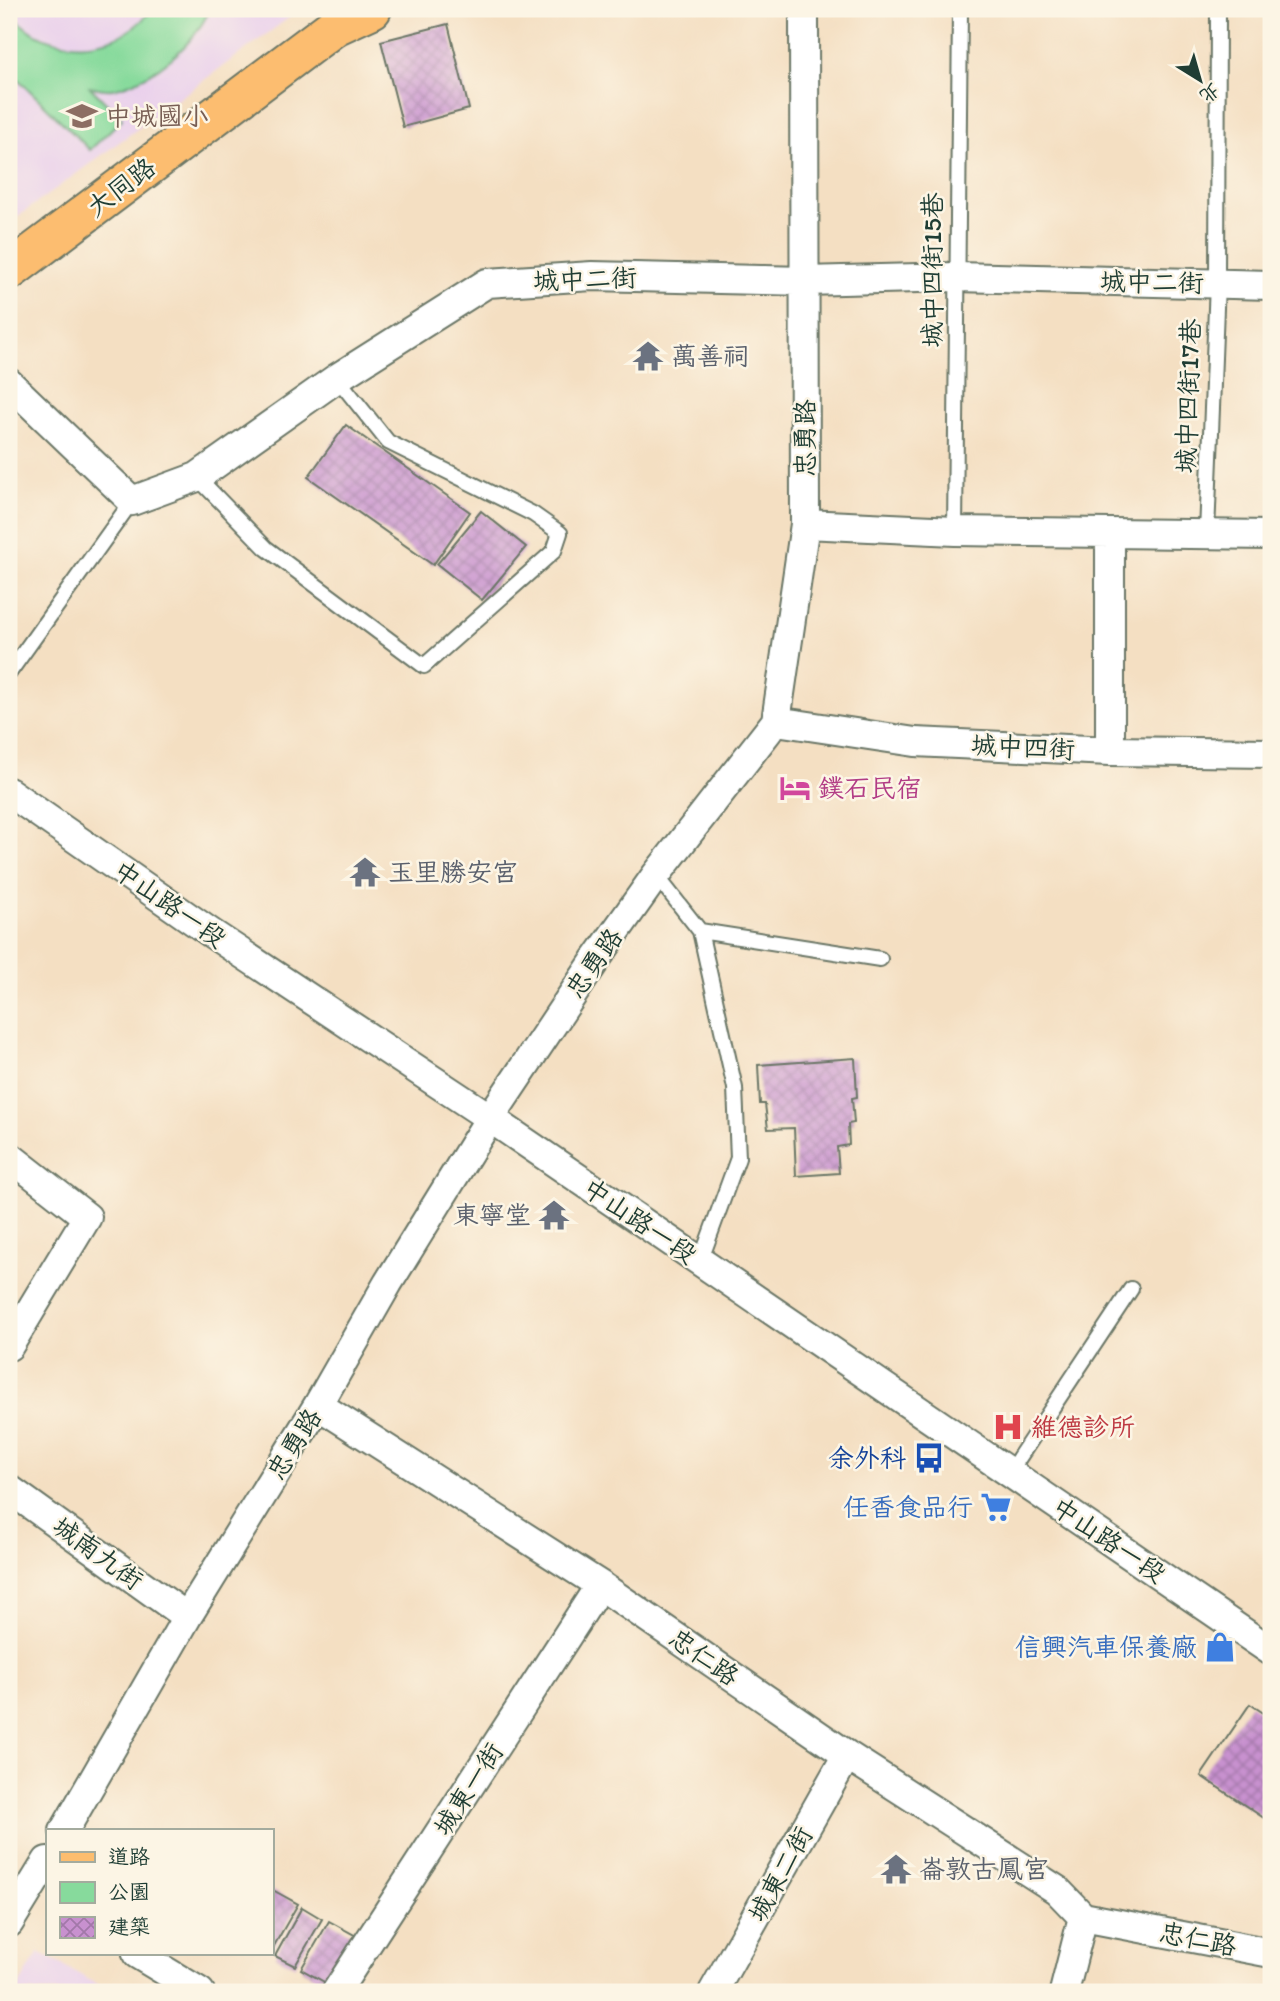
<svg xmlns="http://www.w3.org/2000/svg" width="1280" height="2001" viewBox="0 0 1280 2001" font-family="Itim,'LXGW WenKai TC',sans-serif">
<defs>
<pattern id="building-cross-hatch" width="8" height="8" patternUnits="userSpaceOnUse" patternTransform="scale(1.75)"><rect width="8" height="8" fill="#c891cf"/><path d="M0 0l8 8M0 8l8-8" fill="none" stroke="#a278a9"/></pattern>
</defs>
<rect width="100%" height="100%" fill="#fcf5e5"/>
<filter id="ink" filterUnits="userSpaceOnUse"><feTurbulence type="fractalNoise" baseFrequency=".0143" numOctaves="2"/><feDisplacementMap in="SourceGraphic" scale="14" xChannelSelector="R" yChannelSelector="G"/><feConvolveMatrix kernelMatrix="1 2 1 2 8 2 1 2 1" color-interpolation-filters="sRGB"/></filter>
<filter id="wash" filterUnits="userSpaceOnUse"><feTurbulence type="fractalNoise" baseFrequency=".00686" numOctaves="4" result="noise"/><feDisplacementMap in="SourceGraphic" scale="28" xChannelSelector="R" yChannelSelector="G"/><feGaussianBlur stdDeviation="1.57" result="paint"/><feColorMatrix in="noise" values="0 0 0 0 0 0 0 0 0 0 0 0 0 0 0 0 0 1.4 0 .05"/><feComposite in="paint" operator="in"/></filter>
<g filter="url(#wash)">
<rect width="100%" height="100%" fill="#f4dfc2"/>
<path fill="#ead1ec" d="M 9,9 L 301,9 L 9,223 Z
M 39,1952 L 111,1992 L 15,1992 Z"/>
<path fill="#87da9c" stroke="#538c68" stroke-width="2" d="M 152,9 L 210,9 C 193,46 156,77 117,88 C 109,91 98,88 90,87 L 122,119 L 90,150 L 9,70 L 9,11 C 15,17 21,25 29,30 C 68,55 124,47 152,9 Z"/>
<g id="blocks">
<path fill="url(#building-cross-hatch)" d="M 448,24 L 469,109 L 403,127 L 381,41 Z
M 346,425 L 470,512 L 433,565 L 308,477 Z
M 481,511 L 526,547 L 482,600 L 437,564 Z
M 855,1058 L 857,1097 L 852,1098 L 854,1123 L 848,1124 L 849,1145 L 837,1147 L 839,1173 L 796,1176 L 794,1128 L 768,1129 L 765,1104 L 760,1104 L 758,1065 Z
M 1250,1704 L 1271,1718 L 1271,1813 L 1267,1820 L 1201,1776 Z
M 271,1889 L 298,1904 L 271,1951 Z
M 302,1907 L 322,1919 L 295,1966 L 275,1956 Z
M 329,1921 L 356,1936 L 328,1984 L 301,1969 Z"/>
</g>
</g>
<g filter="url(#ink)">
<use href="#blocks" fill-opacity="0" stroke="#6a7666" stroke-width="2"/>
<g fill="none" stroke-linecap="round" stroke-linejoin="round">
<g stroke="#6a7666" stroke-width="18">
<path id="lane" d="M 197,477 L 266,548 L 424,666 L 554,551 L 560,533 L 533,514 L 388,442 L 337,378
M 955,531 L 960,9
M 1207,533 L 1217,283 L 1218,9
M 9,673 L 132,501
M 656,875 L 700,931 L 735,1088 L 738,1158 L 700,1262
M 700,931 L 880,959
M 1009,1473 L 1131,1289"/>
</g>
<g stroke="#6a7666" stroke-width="32">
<path id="street" d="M 9,383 L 132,501 L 197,477 L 337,378 L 487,283 L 592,276 L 805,281 L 956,277 L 1271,285
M 805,524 L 955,531 L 1271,535
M 1110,534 L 1110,751
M 776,721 L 915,742 L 1110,751 L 1271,753
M 9,792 L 211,933 L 490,1118 L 1271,1651
M 9,1156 L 87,1217 L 9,1346
M 318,1405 L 600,1585 L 847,1755 L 1057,1890 L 1083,1917 L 1271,1953
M 9,1489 L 187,1617
M 64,1831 L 187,1617 L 318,1405 L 388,1283 L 490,1118 L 597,958 L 656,875 L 776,721 L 805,524 L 804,9
M 9,1923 L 47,1861
M 137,1954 L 200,1992
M 336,1992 L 600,1585
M 713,1992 L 847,1755
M 1064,1992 L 1083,1917"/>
</g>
<g stroke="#6a7666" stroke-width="42">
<path id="primary" d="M 9,271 L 335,26 L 372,9"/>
</g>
<use href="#lane" stroke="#fff" stroke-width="14"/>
<use href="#street" stroke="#fff" stroke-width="28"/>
<use href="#primary" stroke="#fcbd6f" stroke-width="38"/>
</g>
</g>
<defs>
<g id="school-bare" transform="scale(2.415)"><path d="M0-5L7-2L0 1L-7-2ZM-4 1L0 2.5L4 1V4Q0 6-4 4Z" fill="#8d6e63" stroke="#fcf5e5" stroke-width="2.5" paint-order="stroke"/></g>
<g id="temple-bare" transform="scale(2.415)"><path d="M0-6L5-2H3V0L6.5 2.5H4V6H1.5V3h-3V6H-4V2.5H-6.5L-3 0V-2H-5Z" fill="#6b7280" stroke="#fcf5e5" stroke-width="2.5" paint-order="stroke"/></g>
<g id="hotel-bare" transform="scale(2.415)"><path d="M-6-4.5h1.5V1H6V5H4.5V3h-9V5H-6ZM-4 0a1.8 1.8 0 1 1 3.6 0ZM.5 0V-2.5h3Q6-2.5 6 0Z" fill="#d1479c" stroke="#fcf5e5" stroke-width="2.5" paint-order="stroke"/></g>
<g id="hospital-bare" transform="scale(2.415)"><path d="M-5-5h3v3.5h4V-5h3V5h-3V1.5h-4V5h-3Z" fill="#e0444e" stroke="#fcf5e5" stroke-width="2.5" paint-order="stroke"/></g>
<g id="bus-bare" transform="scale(2.415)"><path d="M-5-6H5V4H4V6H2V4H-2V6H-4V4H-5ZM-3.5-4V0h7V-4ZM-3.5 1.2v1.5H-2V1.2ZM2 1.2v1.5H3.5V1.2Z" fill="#1a4fb4" stroke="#fcf5e5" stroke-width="2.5" paint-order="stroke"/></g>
<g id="supermarket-bare" transform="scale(2.415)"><path d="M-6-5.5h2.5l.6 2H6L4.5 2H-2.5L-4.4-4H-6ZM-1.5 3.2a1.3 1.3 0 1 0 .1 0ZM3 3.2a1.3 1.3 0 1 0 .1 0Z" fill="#3f7fe0" stroke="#fcf5e5" stroke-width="2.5" paint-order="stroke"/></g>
<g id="shop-bare" transform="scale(2.415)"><path d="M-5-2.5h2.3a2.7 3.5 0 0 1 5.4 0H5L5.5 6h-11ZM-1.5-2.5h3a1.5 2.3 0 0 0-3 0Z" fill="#3f7fe0" stroke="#fcf5e5" stroke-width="2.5" paint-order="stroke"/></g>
</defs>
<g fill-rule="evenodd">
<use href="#school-bare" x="82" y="116"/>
<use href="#temple-bare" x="648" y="356"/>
<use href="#hotel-bare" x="795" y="788"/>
<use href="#temple-bare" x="365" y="872"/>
<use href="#temple-bare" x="554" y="1215"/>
<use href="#hospital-bare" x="1008" y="1427"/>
<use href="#bus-bare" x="929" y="1458"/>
<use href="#supermarket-bare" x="996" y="1507"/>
<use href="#shop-bare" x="1220" y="1647"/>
<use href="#temple-bare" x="896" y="1869"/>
</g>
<g text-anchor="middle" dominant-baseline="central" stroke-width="5" stroke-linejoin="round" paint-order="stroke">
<g font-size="26" fill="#785e54" stroke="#fcf5e5" text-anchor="start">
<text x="105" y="116">中城國小</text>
</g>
<g font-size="26" fill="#1f3d34" stroke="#fcf5e5">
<text transform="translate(121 187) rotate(-37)">大同路</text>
<text transform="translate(932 270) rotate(-90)">城中四街15巷</text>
<text transform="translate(585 279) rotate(-2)">城中二街</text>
<text transform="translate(1152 282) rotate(1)">城中二街</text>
<text transform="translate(1188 396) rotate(-88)">城中四街17巷</text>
<text transform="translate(805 438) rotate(-90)">忠勇路</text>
<text transform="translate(1023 747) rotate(3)">城中四街</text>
<text transform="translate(170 904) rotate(35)">中山路一段</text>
<text transform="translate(594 963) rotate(-55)">忠勇路</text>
<text transform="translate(640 1221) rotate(34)">中山路一段</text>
<text transform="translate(294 1444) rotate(-58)">忠勇路</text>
<text transform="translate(1109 1540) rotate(34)">中山路一段</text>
<text transform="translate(98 1553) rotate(36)">城南九街</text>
<text transform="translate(704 1657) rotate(35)">忠仁路</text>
<text transform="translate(468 1789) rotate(-57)">城東一街</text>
<text transform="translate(780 1874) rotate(-61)">城東二街</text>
<text transform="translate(1198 1939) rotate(11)">忠仁路</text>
</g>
<g font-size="26" fill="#5b616d" stroke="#fcf5e5" text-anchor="start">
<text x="671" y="356">萬善祠</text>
<text x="388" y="872">玉里勝安宮</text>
<text x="531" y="1215" text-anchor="end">東寧堂</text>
<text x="919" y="1869">崙敦古鳳宮</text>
</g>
<g font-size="26" fill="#b23c85" stroke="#fcf5e5" text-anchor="start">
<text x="818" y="788">鏷石民宿</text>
</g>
<g font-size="26" fill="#be3a42" stroke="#fcf5e5" text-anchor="start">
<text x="1031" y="1427">維德診所</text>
</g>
<g font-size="26" fill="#164399" stroke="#fcf5e5" text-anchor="end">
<text x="906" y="1458">余外科</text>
</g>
<g font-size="26" fill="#366cbe" stroke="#fcf5e5" text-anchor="end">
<text x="973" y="1507">任香食品行</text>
<text x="1197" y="1647">信興汽車保養廠</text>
</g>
</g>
<rect width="1280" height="2001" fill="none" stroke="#fcf5e5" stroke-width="35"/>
<rect x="46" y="1829" width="228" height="126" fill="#fcf5e5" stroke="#a4ab9e" stroke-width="2"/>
<rect x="60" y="1852" width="35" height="10" fill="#fcbd6f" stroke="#a4ab9e" stroke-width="2"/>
<text x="108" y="1864" font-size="21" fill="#1f3d34">道路</text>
<rect x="60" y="1882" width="35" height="21" fill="#87da9c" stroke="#a4ab9e" stroke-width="2"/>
<text x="108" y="1899" font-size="21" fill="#1f3d34">公園</text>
<rect x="60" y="1917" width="35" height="21" fill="url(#building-cross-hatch)" stroke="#a4ab9e" stroke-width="2"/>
<text x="108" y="1934" font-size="21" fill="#1f3d34">建築</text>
<g transform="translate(1200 80) rotate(143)" stroke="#fcf5e5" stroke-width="5" paint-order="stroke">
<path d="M0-5L12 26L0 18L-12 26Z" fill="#1f3d34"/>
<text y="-10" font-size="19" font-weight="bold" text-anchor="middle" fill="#1f3d34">北</text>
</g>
</svg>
